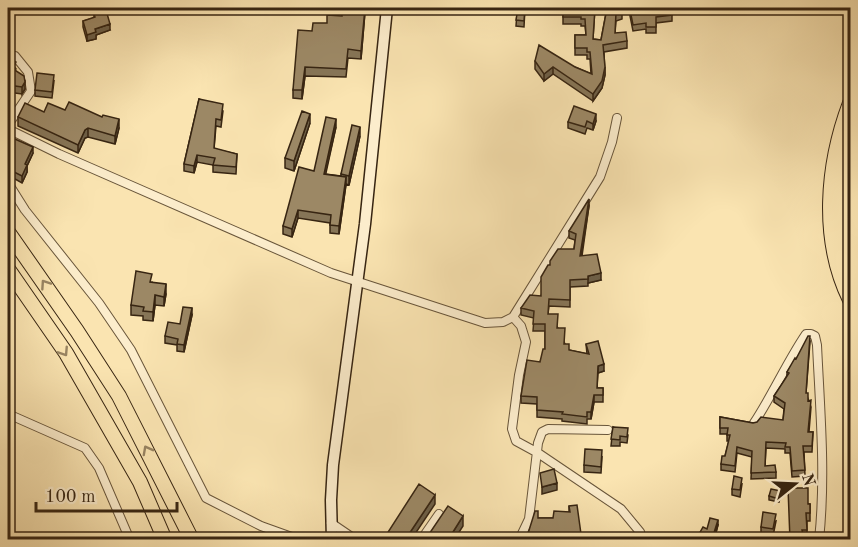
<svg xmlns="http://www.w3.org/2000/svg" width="858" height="547" viewBox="0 0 858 547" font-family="'Old Standard TT',serif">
<rect width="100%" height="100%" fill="#fae4b1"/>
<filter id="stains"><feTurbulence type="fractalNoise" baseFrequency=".00333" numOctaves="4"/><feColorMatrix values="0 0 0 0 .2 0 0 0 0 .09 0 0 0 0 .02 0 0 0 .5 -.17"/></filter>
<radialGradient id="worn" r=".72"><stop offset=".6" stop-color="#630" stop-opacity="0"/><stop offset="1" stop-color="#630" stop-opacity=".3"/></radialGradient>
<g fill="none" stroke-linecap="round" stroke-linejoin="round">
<g stroke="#68553a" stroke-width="10">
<path id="street" d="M 8,55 L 15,56 L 28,72 L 31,91 L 8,125
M 8,129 L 59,154 L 331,273 L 485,323 L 503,322 L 513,317 L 600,177 L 612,142 L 617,118
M 8,183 L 25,210 L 99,303 L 131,350 L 206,498 L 261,526 L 300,540
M 513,317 L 521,326 L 526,342 L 519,375 L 512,429 L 516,441 L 538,453 L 621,509 L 640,532 L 643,540
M 8,414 L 85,448 L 99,468 L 130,540
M 754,423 C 773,394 787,362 806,334 L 811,334 L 815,336 L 817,345 C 820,410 826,475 819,540
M 331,523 L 356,540
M 421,540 L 439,514
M 519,540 L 529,519 L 538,443 L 542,432 L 548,429 L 608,430"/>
</g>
<g stroke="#372512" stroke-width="13">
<path id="secondary" d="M 332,540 L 331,500 L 333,465 L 365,224 L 387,8"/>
</g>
<g stroke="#372512" stroke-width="16">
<path id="highway" d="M 850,103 C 827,164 820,239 850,300
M 850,135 C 839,178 837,224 850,268
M 8,232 L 77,331 L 119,396 L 192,540
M 8,269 L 66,353 L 140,482 L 165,540"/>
</g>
<use href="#street" stroke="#fcedcc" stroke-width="8"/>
<use href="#secondary" stroke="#fcedcc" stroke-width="10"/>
<use href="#highway" stroke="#fae4b1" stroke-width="14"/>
</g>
<path fill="#867557" stroke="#372512" stroke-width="1.5" d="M 406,8 L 427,8 L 406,10 Z
M 434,8 L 444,8 L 444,10 L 434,11 Z
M 514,8 L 525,8 L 524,27 L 516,26 L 517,13 L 514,13 Z
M 563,8 L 595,8 L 593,39 L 601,40 L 607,8 L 622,12 L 622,19 L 616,21 L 615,33 L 627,41 L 627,48 L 604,52 L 605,75 L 602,88 L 593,101 L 553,74 L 544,81 L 535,69 L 535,61 L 575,67 L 591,74 L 590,59 L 587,59 L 587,55 L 575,55 L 575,35 L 586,35 L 585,26 L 581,26 L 581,24 L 563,24 Z
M 630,10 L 672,15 L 672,21 L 656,23 L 656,33 L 646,33 L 646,29 L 633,31 L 630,16 Z
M 365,12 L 361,59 L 348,58 L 346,77 L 305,76 L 302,99 L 293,98 L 293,90 L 312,31 L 342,16 Z
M 94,14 L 110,30 L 96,35 L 96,39 L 87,41 L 83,27 L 83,21 L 94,18 Z
M 8,57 L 16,69 L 15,70 L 25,89 L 22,94 L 8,92 Z
M 54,81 L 52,98 L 35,96 L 35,90 Z
M 199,99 L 223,111 L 221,127 L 216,126 L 214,149 L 237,154 L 236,174 L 213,172 L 213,165 L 197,162 L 194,173 L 184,171 L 184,164 Z
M 65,110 L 119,128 L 115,144 L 88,137 L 85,138 L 78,153 L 18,126 L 18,117 Z
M 596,121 L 593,130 L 587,128 L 585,134 L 568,128 L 568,122 Z
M 310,123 L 294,171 L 285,168 L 285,158 Z
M 336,127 L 325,174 L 341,176 L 341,174 L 360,136 L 349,185 L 346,184 L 339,234 L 330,233 L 330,223 L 298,218 L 292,237 L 283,234 L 283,226 L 314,171 Z
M 8,136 L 33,153 L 27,166 L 27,172 L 22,183 L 8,175 L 8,166 L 9,163 L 8,162 Z
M 589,206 L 582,256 L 601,280 L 588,283 L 588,286 L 570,287 L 570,307 L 549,306 L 548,314 L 558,328 L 565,344 L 569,350 L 587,354 L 586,344 L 604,371 L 598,373 L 597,388 L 603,388 L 603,402 L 594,402 L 591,419 L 587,419 L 587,424 L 562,421 L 562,419 L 537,417 L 537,404 L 521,403 L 521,396 L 540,362 L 545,349 L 545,331 L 533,331 L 534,318 L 521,315 L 521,308 L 541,296 L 550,265 L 574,249 L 575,240 L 569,238 L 569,231 Z
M 152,282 L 166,294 L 164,306 L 155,305 L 153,321 L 143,320 L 143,316 L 131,315 L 131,305 Z
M 192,315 L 184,352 L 177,351 L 177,345 L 165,343 L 165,336 Z
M 810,342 L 806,393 L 811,407 L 809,432 L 813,432 L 812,452 L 804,452 L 805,476 L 792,477 L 790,453 L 785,453 L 785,449 L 766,448 L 765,466 L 776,472 L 776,478 L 751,479 L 752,457 L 737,453 L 735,472 L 721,470 L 721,464 L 725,456 L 729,441 L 727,441 L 727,434 L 720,434 L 720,417 L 753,423 L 783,420 L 784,409 L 774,402 L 774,396 L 787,377 L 787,372 L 796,359 Z
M 613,427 L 628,435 L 627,443 L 620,442 L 620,446 L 611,446 Z
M 602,457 L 601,473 L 584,472 L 584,465 Z
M 742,484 L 740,497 L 732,495 L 732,489 Z
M 781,494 L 779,502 L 769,500 L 769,496 Z
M 808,504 L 810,504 L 810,521 L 807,521 L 807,538 L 789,540 Z
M 569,506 L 581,534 L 581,540 L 526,540 L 538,518 L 553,518 L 569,512 Z
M 776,521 L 773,536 L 761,533 L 761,527 Z
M 718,525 L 714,540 L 699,539 L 699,534 Z"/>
<path fill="#6d5f47" stroke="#372512" stroke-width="1.5" d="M 365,8 L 365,12 L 361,59 L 361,51 Z
M 110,24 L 110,30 L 96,35 L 96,39 L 87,41 L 87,35 L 95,29 Z
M 305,67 L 305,76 L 302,99 L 302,90 Z
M 553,67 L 553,74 L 544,81 L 544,74 Z
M 605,67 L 605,75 L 602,88 L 593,101 L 593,94 Z
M 25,82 L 25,89 L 22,94 L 22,87 Z
M 310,114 L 310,123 L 294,171 L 294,161 Z
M 596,114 L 596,121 L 593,130 L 593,124 Z
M 119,119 L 119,128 L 115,144 L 115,136 Z
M 336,119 L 336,127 L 324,182 L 324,174 Z
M 360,127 L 360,136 L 349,185 L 349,176 Z
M 88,128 L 88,137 L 85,138 L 78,153 L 78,145 L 85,130 Z
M 33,147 L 33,153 L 27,166 L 27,172 L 22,183 L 22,176 L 25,164 Z
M 197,155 L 197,162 L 194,173 L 194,166 Z
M 346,177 L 346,185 L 339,234 L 339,226 Z
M 589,199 L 589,206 L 580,263 L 580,256 Z
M 298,210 L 298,218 L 292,237 L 292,229 Z
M 601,273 L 601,280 L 588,283 L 588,276 Z
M 166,284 L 166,294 L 164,306 L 164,297 Z
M 155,295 L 155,305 L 153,321 L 153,312 Z
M 192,308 L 192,315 L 184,352 L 184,345 Z
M 604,364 L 604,371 L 598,373 L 598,366 Z
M 594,395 L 594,402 L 591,419 L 591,412 Z
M 557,483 L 557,490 L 542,494 L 542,487 Z
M 435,495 L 435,504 L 411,540 L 405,540 Z
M 463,516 L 463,526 L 454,540 L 448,540 Z
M 718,520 L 718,525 L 714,540 L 712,540 Z"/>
<path fill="#9c8865" stroke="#372512" stroke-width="1.5" d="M 342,8 L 356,9 L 356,8 L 365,8 L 361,51 L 348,49 L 346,69 L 305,67 L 302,90 L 293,90 L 298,30 L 312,31 L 313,23 L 327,23 L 327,15 L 342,16 Z
M 518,8 L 525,8 L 524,21 L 516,20 Z
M 563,8 L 595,8 L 593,39 L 601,40 L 607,8 L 621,8 L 622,12 L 616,13 L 615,33 L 626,32 L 627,41 L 603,45 L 605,67 L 602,81 L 593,94 L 553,67 L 544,74 L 535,61 L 539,45 L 575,67 L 592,74 L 590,52 L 587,52 L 587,48 L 575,48 L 575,35 L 586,35 L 585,19 L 581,19 L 581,17 L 563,17 Z
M 638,8 L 671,8 L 672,15 L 656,17 L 656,27 L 646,27 L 646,23 L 633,25 L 630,10 Z
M 106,10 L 110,24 L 95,29 L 96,32 L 87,35 L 83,21 L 95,17 L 94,14 Z
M 8,57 L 16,62 L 13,69 L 24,76 L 25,82 L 22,87 L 8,85 Z
M 37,73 L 54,75 L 52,92 L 35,90 Z
M 199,99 L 223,104 L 221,120 L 216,119 L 214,148 L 237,154 L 236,167 L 213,165 L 215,158 L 197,155 L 194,166 L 184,164 Z
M 69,102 L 102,117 L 103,115 L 119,119 L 115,136 L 88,128 L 85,130 L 78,145 L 18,117 L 25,103 L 44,112 L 48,103 L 65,110 Z
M 574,106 L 596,114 L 593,124 L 587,121 L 585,127 L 568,122 Z
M 302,111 L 310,114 L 294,161 L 285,158 Z
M 326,117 L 336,119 L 324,174 L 346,177 L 339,226 L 330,225 L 331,215 L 298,210 L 292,229 L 283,226 L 299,167 L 314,171 Z
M 352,125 L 360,127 L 349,176 L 341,174 Z
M 8,136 L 33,147 L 25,164 L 27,165 L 22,176 L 8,169 L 8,166 L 12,158 L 8,156 Z
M 589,199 L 580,256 L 597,254 L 601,273 L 588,276 L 588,279 L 570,280 L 570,300 L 549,299 L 548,314 L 558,314 L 557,328 L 565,328 L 564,344 L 569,344 L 569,350 L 589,354 L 586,344 L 598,341 L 604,364 L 598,366 L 597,388 L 603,388 L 603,395 L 594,395 L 591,412 L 587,412 L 587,417 L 562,414 L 563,412 L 537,410 L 537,397 L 521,396 L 527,360 L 540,362 L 543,349 L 545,349 L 545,324 L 533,324 L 534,311 L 521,308 L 530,295 L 541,296 L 541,277 L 548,265 L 550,265 L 550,261 L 558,249 L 574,249 L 576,234 L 569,231 Z
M 136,271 L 152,274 L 150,282 L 166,284 L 164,297 L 155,295 L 153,312 L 143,311 L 144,307 L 131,305 Z
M 183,307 L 192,308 L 184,345 L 177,344 L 178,339 L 165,336 L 168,322 L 180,324 Z
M 808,336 L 810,336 L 806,393 L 808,393 L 808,401 L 811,400 L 808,432 L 813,432 L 812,446 L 803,446 L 805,470 L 792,471 L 790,447 L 785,447 L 786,443 L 766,442 L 765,466 L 775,465 L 776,472 L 751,473 L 752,451 L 737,447 L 735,466 L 721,464 L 722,456 L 725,456 L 730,435 L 727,435 L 728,428 L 720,428 L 720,417 L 753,423 L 757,422 L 761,417 L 783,420 L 785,403 L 774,396 L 789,373 L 787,372 L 795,358 L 796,359 Z
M 613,427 L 628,428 L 627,437 L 620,436 L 620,440 L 611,439 Z
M 585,449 L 602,450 L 601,467 L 584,465 Z
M 554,469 L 557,483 L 542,487 L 540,473 Z
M 734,476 L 742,478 L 740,490 L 732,489 Z
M 419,484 L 435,495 L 405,540 L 383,540 Z
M 788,488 L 808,488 L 808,504 L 810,504 L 810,513 L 806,513 L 807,530 L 802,530 L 804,540 L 790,540 Z
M 771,489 L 781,491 L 779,499 L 769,496 Z
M 577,505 L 581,534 L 552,540 L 526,540 L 535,511 L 538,511 L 538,518 L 553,518 L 554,511 L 570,512 L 569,506 Z
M 448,506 L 463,516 L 448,540 L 425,540 Z
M 763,512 L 776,514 L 773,529 L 761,527 Z
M 710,518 L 718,520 L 712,539 L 699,534 L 703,527 L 707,529 Z
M 758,533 L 758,540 L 727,540 L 727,534 Z"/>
<defs><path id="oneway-chevron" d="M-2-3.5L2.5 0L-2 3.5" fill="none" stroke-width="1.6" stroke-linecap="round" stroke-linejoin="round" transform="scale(1.5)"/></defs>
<g stroke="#988462">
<use href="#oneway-chevron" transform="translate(45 284) rotate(-124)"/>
<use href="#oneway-chevron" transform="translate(64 352) rotate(57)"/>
<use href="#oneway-chevron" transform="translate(147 450) rotate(-118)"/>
</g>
<rect width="858" height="547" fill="none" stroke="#fae4b1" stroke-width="30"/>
<rect x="9" y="9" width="840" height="529" fill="none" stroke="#372512" stroke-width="3"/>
<rect x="15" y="15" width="828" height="517" fill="none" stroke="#372512" stroke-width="1.5"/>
<g transform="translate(795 484) rotate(72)" stroke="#fcedcc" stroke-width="4.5" paint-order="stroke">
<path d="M0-4.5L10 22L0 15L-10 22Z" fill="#372512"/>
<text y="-9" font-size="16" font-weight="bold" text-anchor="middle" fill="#372512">N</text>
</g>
<path d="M36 502v9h141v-9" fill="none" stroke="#372512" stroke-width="3"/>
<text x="45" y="502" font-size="18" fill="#372512" stroke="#fcedcc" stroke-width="4.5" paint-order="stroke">100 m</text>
<rect width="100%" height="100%" filter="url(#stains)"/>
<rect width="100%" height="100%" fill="url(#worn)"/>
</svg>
